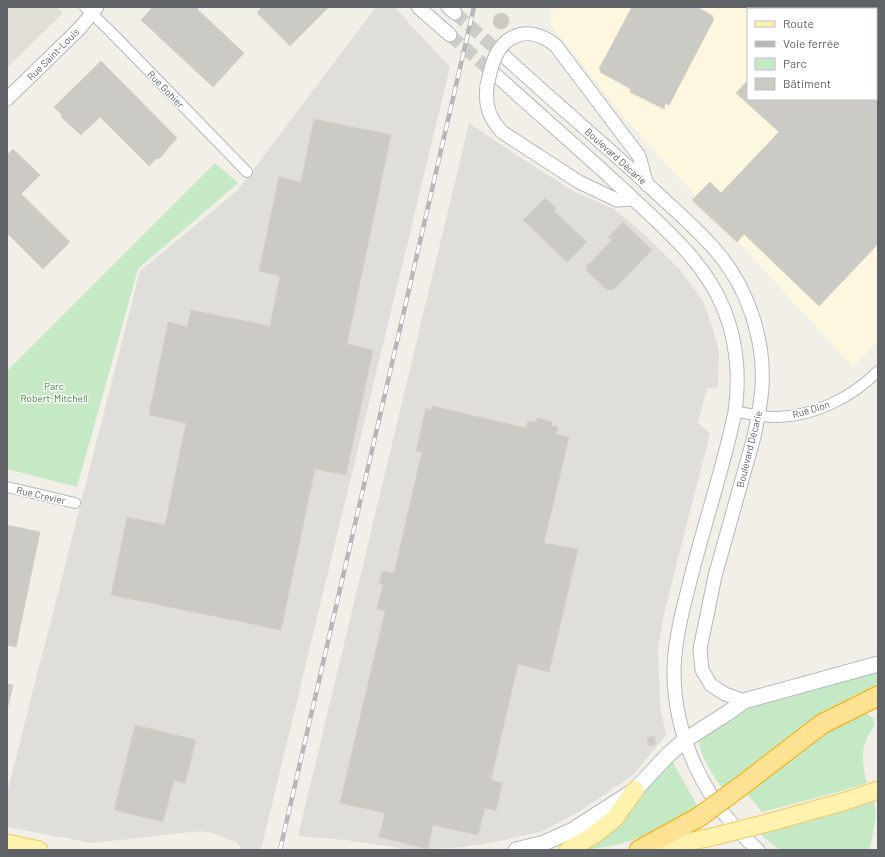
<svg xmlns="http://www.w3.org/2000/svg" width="885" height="857" viewBox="0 0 885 857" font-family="Barlow,sans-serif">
<rect width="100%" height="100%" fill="#f1efe8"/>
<path fill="#fef7e0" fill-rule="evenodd" d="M 550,7 L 878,7 L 878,341 L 853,367 L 629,123 L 551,25 ZM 748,9 L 876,9 L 876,99 L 748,99 Z"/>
<path fill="#e0deda" d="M 376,7 L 394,7 L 450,67 L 261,850 L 243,850 L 237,843 L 213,833 L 200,831 L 92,843 L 7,827 L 7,793 L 140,271 L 237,191 Z
M 469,123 L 524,160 L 573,191 L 614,209 L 644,234 L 680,270 L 703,301 L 713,329 L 719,352 L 718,387 L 707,389 L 698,423 L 710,433 L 664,614 L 658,648 L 660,706 L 666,735 L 632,776 L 580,811 L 543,831 L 505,840 L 465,847 L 412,850 L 345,840 L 298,836 Z"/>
<path fill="#e1ded6" d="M 7,7 L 57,7 L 63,13 L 7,68 Z"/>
<path fill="#c5e8c5" d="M 215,163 L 238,183 L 138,269 L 77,487 L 7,469 L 7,371 Z
M 878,669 L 878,685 C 820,709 772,751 722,788 C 714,777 699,754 699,740 L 747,708 Z
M 865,711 L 873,718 L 875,725 C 860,746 861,758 867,783 L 838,792 L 762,812 L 743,789 L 795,750 Z
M 672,761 L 698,807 C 688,814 678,822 667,827 C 639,840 605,850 575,850 Z
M 874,800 L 876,815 L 870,850 L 780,850 L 757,832 Z"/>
<path fill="#cccac5" stroke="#d6d1c6" d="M 153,7 L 200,7 L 197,9 L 244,53 L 213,87 L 141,20 Z
M 262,7 L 329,7 L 290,46 L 257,13 Z
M 632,7 L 697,7 L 713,16 L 712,18 L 714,19 L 669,105 L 665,103 L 664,109 L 630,92 L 631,89 L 600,72 L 601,70 L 599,69 Z
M493 21a8 8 0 1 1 16 0a8 8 0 1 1-16 0Z
M 101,61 L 177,138 L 159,159 L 157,158 L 149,166 L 100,117 L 81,135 L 61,117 L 62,115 L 54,107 Z
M 876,78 L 878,80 L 878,244 L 819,306 L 744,234 L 737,242 L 692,200 L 710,182 L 721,193 L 779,132 L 736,93 L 748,80 L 748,99 L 876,99 Z
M 314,119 L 391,135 L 347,344 L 373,350 L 346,475 L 315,469 L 281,630 L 111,595 L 127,517 L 165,525 L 186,423 L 149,415 L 168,322 L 187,327 L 191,310 L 270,326 L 280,276 L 259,271 L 279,177 L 301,182 Z
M 13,149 L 40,175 L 21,194 L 70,242 L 43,269 L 7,233 L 7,155 Z
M 545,198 L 556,208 L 554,211 L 587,242 L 567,262 L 523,220 Z
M 623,222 L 652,250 L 614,289 L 607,290 L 587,271 L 588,270 L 586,267 L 612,240 L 608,237 Z
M 432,406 L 526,428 L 528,421 L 536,422 L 537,418 L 552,422 L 551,426 L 558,427 L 556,434 L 569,437 L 544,543 L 578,549 L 549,672 L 518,664 L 491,780 L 502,783 L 496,811 L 485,808 L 478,835 L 433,825 L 428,849 L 379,837 L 385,813 L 340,803 L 385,611 L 377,609 L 383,584 L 379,584 L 382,571 L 394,573 L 422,452 L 416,451 L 426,408 L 431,410 Z
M 7,525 L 40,532 L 16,647 L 7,645 Z
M 7,684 L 13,685 L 7,710 Z
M 135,725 L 196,740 L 185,784 L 174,780 L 163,822 L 114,810 Z
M 654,736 L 656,744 L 649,746 L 647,738 Z"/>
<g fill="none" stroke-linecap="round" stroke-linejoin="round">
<path stroke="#ccccc8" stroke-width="13" stroke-dasharray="13 6" stroke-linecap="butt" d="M 455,13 L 504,56
M 450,35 L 497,76"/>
<g stroke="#b5b8bc" stroke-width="12">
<path id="minor" d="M 85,7 L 111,32 L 247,172
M 735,412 C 749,413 764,418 778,417 C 814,416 853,397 878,371
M 7,487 L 75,503"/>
</g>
<g stroke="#b5b8bc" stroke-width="15">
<path id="tertiary" d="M 418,7 L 450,35
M 448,7 L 455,13
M 507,41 C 523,29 541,33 556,46 L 639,156 L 647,185
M 504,56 C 551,99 599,140 646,183 C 670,206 696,227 717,252 C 748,288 765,340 762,387 C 761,404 757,421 754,437 L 715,576 L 700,649 L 702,670 L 711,685 L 725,694 L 744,701
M 497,76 C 540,115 584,153 626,192 C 662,226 704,261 723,307 C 737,341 740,376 735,412 C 723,470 703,527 689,585 C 682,612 675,640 674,668 C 673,738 707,805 758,850
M 487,86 C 485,106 489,118 502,132 L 579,182 L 617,200 L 633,199
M 7,99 L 80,28 L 97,7"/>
</g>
<g stroke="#b6babf" stroke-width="17">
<path id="secondary" d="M 516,850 L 544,843 L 573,830 L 635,790 L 669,754 L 685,740 L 729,712 L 744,701 L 878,664"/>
</g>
<g stroke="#f2c960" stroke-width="19">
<path id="primary" d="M 767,823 L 846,801 L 878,790
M 7,843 L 39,850
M 568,850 L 594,835 L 614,819 L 635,790
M 647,850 L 712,837"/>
</g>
<g stroke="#f9ab00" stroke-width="21">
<path id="motorway" d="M 740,787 L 822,724 L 878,696
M 639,850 L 699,817"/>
</g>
<use href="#minor" stroke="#fff" stroke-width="10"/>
<use href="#tertiary" stroke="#fff" stroke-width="13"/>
<use href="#secondary" stroke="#fff" stroke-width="15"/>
<use href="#primary" stroke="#fff2af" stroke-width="17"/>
<use href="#motorway" stroke="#fde293" stroke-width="19"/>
<g stroke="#b6b7b8" stroke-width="4.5">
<path id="rail" d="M 280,850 L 474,7"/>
</g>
<use href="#rail" stroke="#fff" stroke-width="3" stroke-dasharray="9" stroke-linecap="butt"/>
<g stroke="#b5b8bc" stroke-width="15" stroke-linecap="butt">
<path id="tertiary-bridge" d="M 487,86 C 491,69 493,53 507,41"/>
</g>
<g stroke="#f2c960" stroke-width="19" stroke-linecap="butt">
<path id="primary-bridge" d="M 712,837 L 767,823"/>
</g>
<g stroke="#f9ab00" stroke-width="21" stroke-linecap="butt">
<path id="motorway-bridge" d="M 699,817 L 740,787"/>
</g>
<use href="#tertiary-bridge" stroke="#fff" stroke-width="13"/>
<use href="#primary-bridge" stroke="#fff2af" stroke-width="17"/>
<use href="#motorway-bridge" stroke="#fde293" stroke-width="19"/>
</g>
<g text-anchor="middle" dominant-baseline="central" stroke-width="3" stroke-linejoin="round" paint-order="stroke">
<g font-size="10" fill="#5f6368" stroke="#fff">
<text transform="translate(53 54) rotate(-45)">Rue Saint-Louis</text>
<text transform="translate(166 89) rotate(46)">Rue Gohier</text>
<text transform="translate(616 156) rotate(42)">Boulevard Décarie</text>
<text transform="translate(811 409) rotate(-17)">Rue Dion</text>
<text transform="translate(749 449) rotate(-76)">Boulevard Décarie</text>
<text transform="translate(41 495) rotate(13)">Rue Crevier</text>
</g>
<g font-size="10" fill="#348238" stroke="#fff">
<text x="54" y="386">Parc<tspan x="54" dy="12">Robert-Mitchell</tspan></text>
</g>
</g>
<rect width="885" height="857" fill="none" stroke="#5f6368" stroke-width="16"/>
<rect x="747" y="8" width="130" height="92" fill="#ffffff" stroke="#bfc1c3"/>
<rect x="755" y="21" width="20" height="6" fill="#fff2af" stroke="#bfc1c3"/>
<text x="783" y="28" font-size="12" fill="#5f6368">Route</text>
<rect x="755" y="41" width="20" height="6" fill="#b6b7b8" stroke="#bfc1c3"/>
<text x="783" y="48" font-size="12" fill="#5f6368">Voie ferrée</text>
<rect x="755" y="58" width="20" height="12" fill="#c5e8c5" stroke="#bfc1c3"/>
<text x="783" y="68" font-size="12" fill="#5f6368">Parc</text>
<rect x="755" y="78" width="20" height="12" fill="#cccac5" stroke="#bfc1c3"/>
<text x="783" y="88" font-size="12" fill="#5f6368">Bâtiment</text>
</svg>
